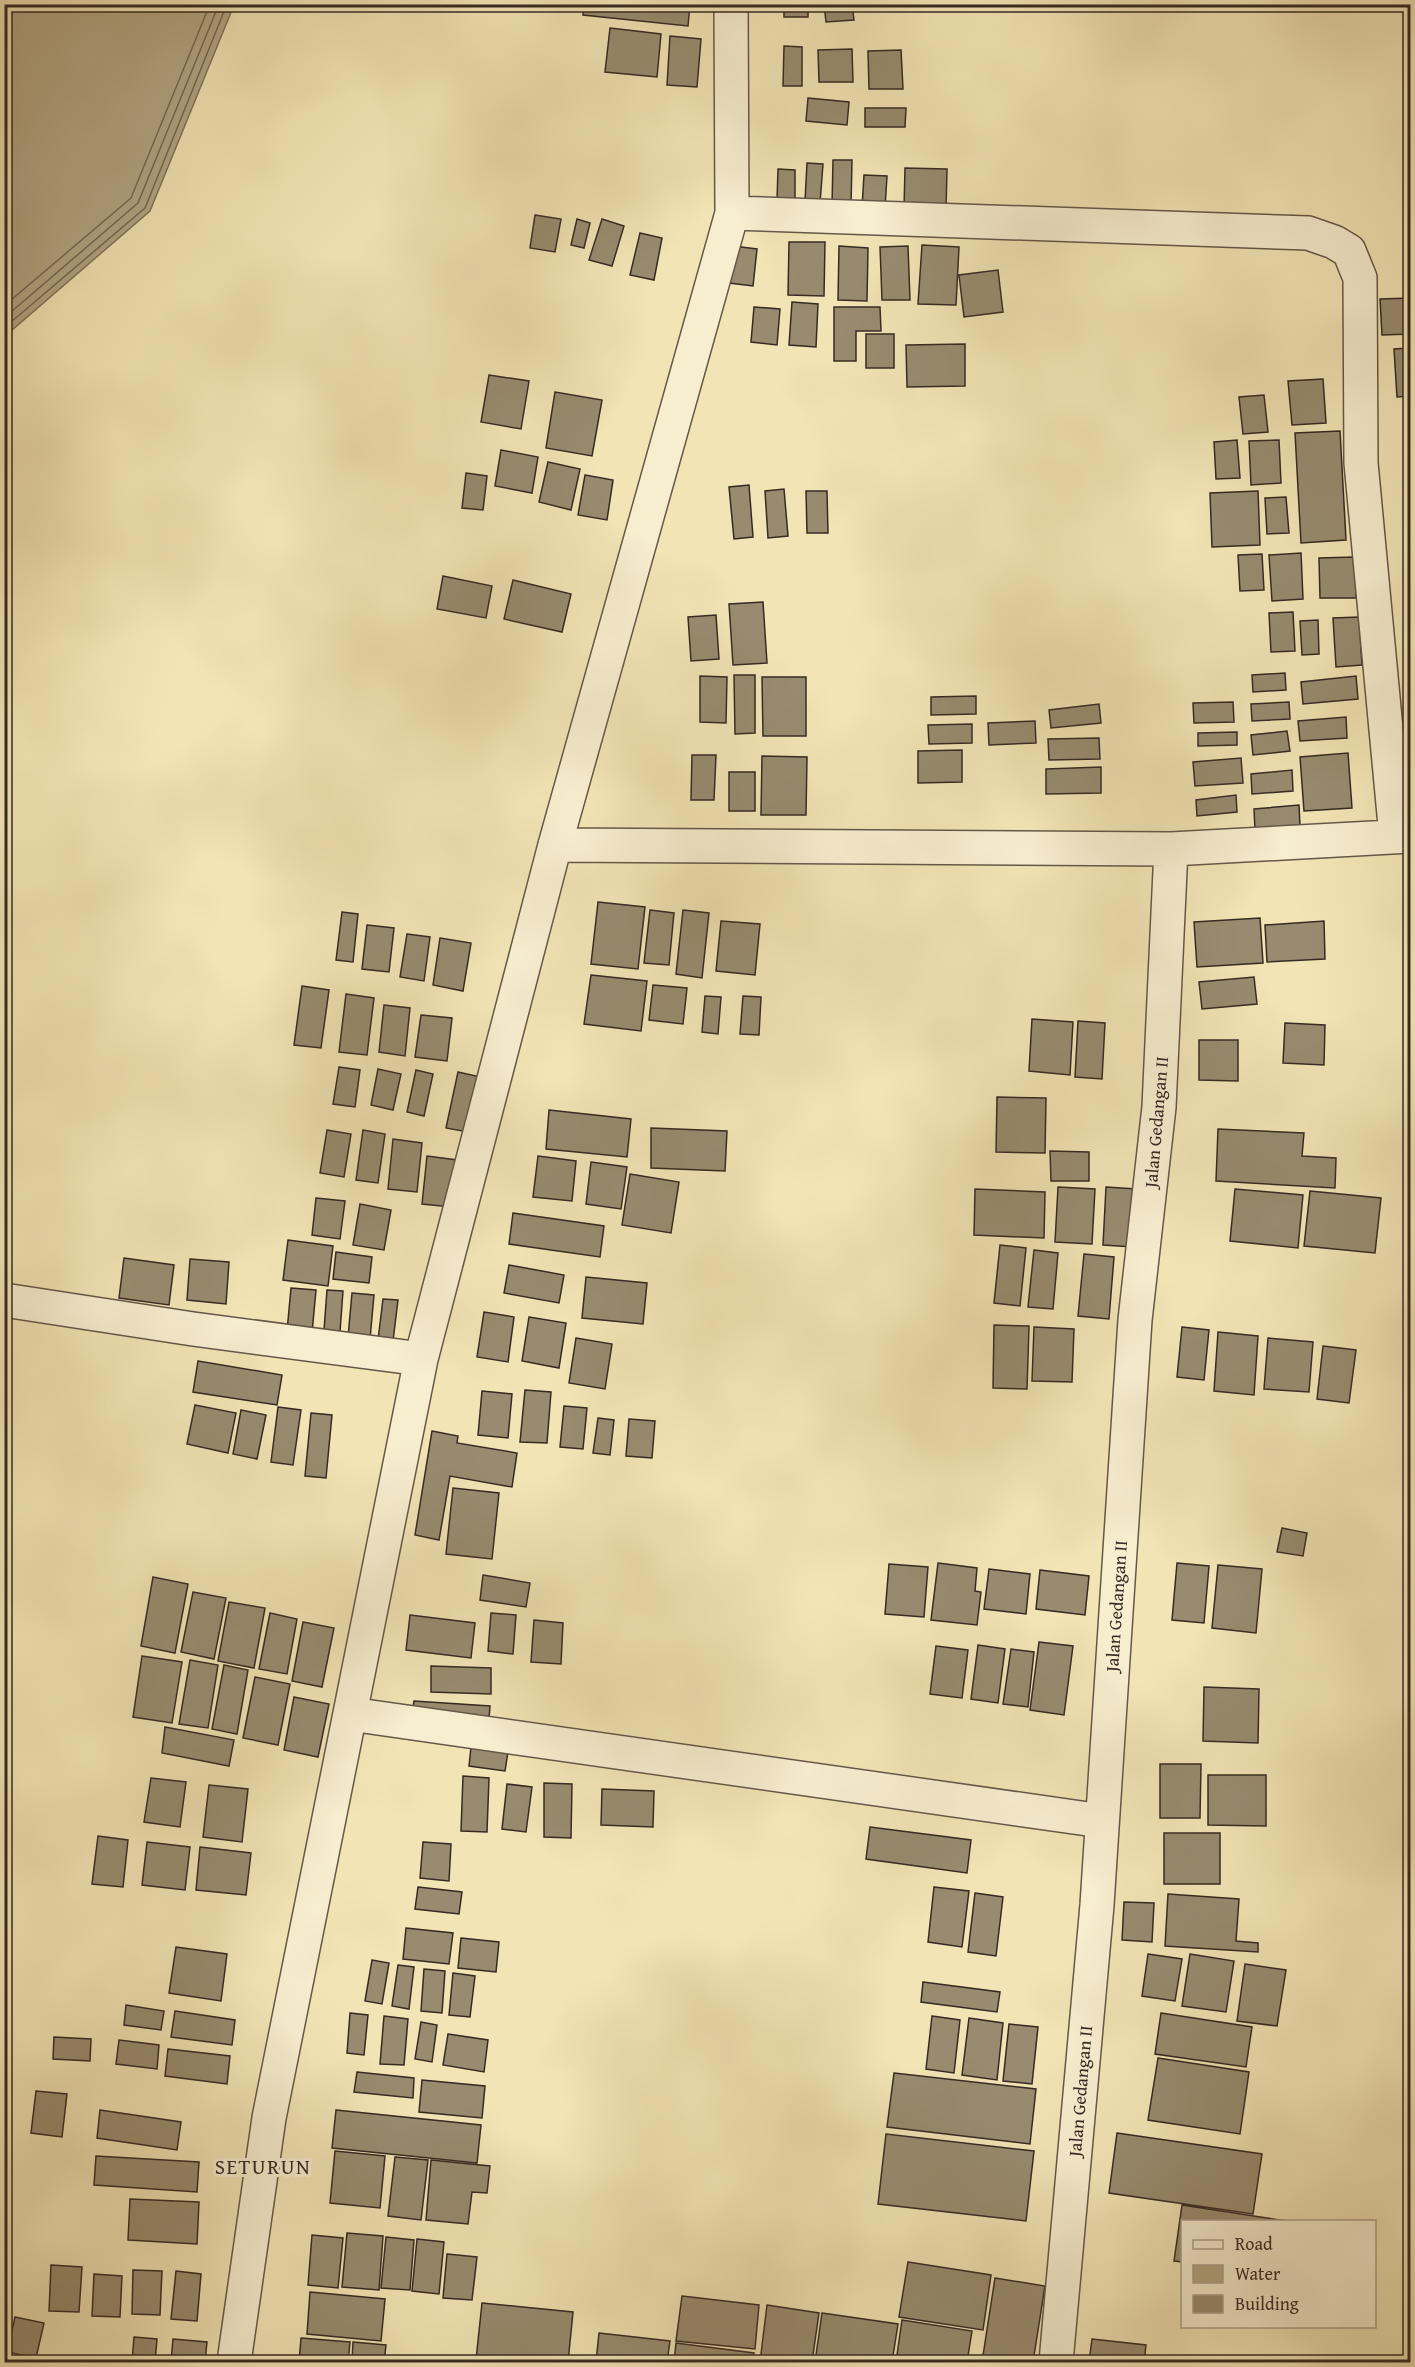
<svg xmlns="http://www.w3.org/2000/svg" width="1415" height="2367" viewBox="0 0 1415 2367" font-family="'Gentium Book Plus',serif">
<rect width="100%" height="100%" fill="#f2e4b5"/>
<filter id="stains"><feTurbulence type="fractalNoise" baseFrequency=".00333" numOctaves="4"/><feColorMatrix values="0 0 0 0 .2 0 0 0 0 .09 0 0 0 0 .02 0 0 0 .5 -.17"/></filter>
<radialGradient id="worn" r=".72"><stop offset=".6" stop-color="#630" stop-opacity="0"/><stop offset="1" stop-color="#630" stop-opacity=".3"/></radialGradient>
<path fill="#b2a583" stroke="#80745d" stroke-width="1.5" d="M 5,4 L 234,5 L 150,211 L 5,336 Z"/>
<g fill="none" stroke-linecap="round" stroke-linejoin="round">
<path stroke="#746853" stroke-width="1.5" d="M 4,306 L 131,198 L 210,4
M 4,318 L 138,203 L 219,4
M 4,328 L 145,208 L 227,4"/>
</g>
<path fill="#988b6f" stroke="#362a23" stroke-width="1.5" d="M 584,4 L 690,4 L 688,26 L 583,15 Z
M 784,4 L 808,4 L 808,17 L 784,17 Z
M 824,4 L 852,4 L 854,20 L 826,22 Z
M 610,28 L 661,34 L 657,77 L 605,72 Z
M 670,36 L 701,39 L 697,87 L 667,85 Z
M 784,46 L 802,47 L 802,86 L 783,86 Z
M 852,49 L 853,82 L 819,82 L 818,50 Z
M 901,50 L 903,89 L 869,89 L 868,51 Z
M 808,98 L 849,102 L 847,125 L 806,121 Z
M 865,108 L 906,108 L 905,127 L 865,127 Z
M 833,160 L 852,160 L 851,206 L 832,206 Z
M 807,163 L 823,164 L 820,203 L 805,201 Z
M 905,168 L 947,169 L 946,209 L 904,209 Z
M 778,169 L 795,170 L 795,201 L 777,200 Z
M 864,175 L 887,176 L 885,208 L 862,207 Z
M 535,215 L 561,219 L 555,252 L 530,248 Z
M 577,219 L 590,223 L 584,248 L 571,245 Z
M 602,219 L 624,226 L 612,266 L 589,260 Z
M 640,233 L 662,238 L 654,280 L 630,275 Z
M 789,242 L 825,242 L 824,296 L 788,295 Z
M 922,245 L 959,247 L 956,305 L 918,304 Z
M 733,246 L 757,249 L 753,286 L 729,283 Z
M 839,246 L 868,248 L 867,301 L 838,300 Z
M 908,246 L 910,300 L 882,300 L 880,247 Z
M 998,270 L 1003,312 L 964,317 L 959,275 Z
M 1410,298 L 1410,334 L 1382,335 L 1380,299 Z
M 792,302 L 818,304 L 816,347 L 789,345 Z
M 754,307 L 780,309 L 777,345 L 751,342 Z
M 834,307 L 880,307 L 881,331 L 856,331 L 856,361 L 834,361 Z
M 866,334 L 894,334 L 894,368 L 866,368 Z
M 965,344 L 965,386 L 907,387 L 906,345 Z
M 1410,348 L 1410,396 L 1397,397 L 1394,349 Z
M 489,375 L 529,381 L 521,429 L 481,422 Z
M 1323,379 L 1326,423 L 1292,425 L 1288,381 Z
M 555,392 L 602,400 L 592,456 L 546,448 Z
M 1264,395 L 1268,432 L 1243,434 L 1239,397 Z
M 1340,431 L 1346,540 L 1301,543 L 1295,433 Z
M 1237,440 L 1240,478 L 1216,479 L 1214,442 Z
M 1279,440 L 1281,483 L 1251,485 L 1249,441 Z
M 501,450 L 538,457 L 532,493 L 495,486 Z
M 548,462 L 580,469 L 571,510 L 539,502 Z
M 466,473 L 487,476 L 483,510 L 462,508 Z
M 585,475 L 613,480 L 607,520 L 578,515 Z
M 749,485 L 753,537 L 734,539 L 729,487 Z
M 784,489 L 788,536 L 768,538 L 765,491 Z
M 806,491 L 827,491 L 828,533 L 807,533 Z
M 1258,491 L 1260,545 L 1212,547 L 1210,493 Z
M 1286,497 L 1289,533 L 1267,534 L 1265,498 Z
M 1301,553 L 1303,599 L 1272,601 L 1269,555 Z
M 1262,554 L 1264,590 L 1240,591 L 1238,555 Z
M 1355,557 L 1356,598 L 1320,598 L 1319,558 Z
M 443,576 L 492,586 L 486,618 L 437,609 Z
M 513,580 L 571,594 L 562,632 L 504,619 Z
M 763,602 L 767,663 L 733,665 L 729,604 Z
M 1293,612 L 1295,651 L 1271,652 L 1269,613 Z
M 716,615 L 719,659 L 691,661 L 688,617 Z
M 1359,617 L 1362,665 L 1336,667 L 1333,618 Z
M 1318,620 L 1319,654 L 1302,655 L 1300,621 Z
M 1285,673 L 1286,690 L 1253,692 L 1252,675 Z
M 734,675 L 755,675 L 755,733 L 735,734 Z
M 700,676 L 727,677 L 726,723 L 700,722 Z
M 1356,676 L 1358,699 L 1303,704 L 1301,682 Z
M 762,677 L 806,677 L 806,736 L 763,736 Z
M 976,696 L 976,714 L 931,715 L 931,697 Z
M 1233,702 L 1234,722 L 1194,723 L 1193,703 Z
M 1289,702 L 1290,719 L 1252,721 L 1251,704 Z
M 1099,704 L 1101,723 L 1051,728 L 1049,710 Z
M 1346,717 L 1347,738 L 1300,741 L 1298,721 Z
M 1035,721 L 1036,743 L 989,745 L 988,723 Z
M 972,724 L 972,743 L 929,744 L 928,725 Z
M 1287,731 L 1290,751 L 1253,755 L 1251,735 Z
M 1237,732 L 1237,745 L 1198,746 L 1198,733 Z
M 1099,738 L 1100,759 L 1049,760 L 1048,739 Z
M 962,750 L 962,782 L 918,783 L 918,751 Z
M 1348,753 L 1352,808 L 1304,811 L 1300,757 Z
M 692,755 L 716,755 L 714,800 L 691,800 Z
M 762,756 L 807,757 L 806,815 L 761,815 Z
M 1241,758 L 1243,783 L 1195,786 L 1193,762 Z
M 1101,767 L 1101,793 L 1046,794 L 1046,769 Z
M 1292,770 L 1293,791 L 1252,794 L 1251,774 Z
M 729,772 L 755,772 L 755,811 L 729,811 Z
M 1236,795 L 1237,812 L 1197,816 L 1196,800 Z
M 1299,805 L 1300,826 L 1255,830 L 1254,809 Z
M 598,902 L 645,907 L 638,969 L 591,964 Z
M 650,910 L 674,913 L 669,965 L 644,963 Z
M 683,910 L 709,913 L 702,978 L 676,974 Z
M 1405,911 L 1410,911 L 1410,945 L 1408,945 Z
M 342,912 L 358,914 L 353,962 L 336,960 Z
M 1260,918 L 1263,963 L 1197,967 L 1194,922 Z
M 721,921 L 760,924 L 755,975 L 716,971 Z
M 1324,921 L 1325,959 L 1267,962 L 1265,925 Z
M 367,925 L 394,928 L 389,972 L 362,969 Z
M 407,934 L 430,937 L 424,981 L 400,977 Z
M 440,938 L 471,943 L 463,991 L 433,985 Z
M 591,975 L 647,981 L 641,1031 L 584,1024 Z
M 1254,977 L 1257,1004 L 1202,1009 L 1199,982 Z
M 653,985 L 687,988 L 683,1024 L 649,1020 Z
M 302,986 L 329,990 L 321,1048 L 294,1045 Z
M 346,994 L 374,998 L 367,1055 L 339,1052 Z
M 705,996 L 721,997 L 718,1034 L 702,1032 Z
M 743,996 L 761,997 L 759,1035 L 740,1034 Z
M 384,1005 L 410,1008 L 405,1056 L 379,1052 Z
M 421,1015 L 452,1018 L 447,1061 L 415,1057 Z
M 1032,1019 L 1073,1022 L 1070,1075 L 1029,1071 Z
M 1078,1021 L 1105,1023 L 1102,1079 L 1075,1077 Z
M 1285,1023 L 1325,1025 L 1324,1065 L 1283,1063 Z
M 1199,1040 L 1238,1040 L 1238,1081 L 1199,1080 Z
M 339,1067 L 360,1070 L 355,1107 L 333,1104 Z
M 378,1069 L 401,1074 L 393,1110 L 371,1105 Z
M 416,1070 L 433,1074 L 424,1116 L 407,1112 Z
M 458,1072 L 485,1078 L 473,1133 L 446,1128 Z
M 997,1097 L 1046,1098 L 1045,1153 L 996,1152 Z
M 549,1110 L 631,1119 L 627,1157 L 546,1149 Z
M 651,1128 L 727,1131 L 725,1171 L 651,1168 Z
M 1218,1129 L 1304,1133 L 1302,1156 L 1336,1158 L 1335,1188 L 1216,1181 Z
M 327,1130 L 351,1134 L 344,1177 L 320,1173 Z
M 363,1130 L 385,1134 L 378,1183 L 356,1180 Z
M 393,1139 L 422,1143 L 417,1192 L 388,1189 Z
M 1050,1151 L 1089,1152 L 1089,1181 L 1051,1181 Z
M 427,1156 L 457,1160 L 451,1207 L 422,1204 Z
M 538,1156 L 576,1161 L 572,1201 L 533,1197 Z
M 591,1162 L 627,1167 L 621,1209 L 586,1204 Z
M 630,1174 L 679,1182 L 671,1233 L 622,1225 Z
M 1058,1187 L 1095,1189 L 1092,1244 L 1055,1242 Z
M 1106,1187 L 1136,1189 L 1133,1247 L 1103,1245 Z
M 975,1189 L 1045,1192 L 1044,1238 L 974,1235 Z
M 1235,1189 L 1303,1195 L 1298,1248 L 1230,1241 Z
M 1310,1191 L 1381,1198 L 1375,1253 L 1304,1246 Z
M 4,1197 L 10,1197 L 8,1223 L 4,1223 Z
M 316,1198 L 345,1201 L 340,1239 L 312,1235 Z
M 360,1204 L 391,1210 L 384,1250 L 353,1245 Z
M 513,1213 L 604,1226 L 600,1257 L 509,1244 Z
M 288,1240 L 333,1246 L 328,1286 L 283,1280 Z
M 1000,1245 L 1026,1248 L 1020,1306 L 994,1303 Z
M 1034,1250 L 1058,1253 L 1053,1309 L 1028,1307 Z
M 336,1252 L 372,1257 L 369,1283 L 333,1279 Z
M 1084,1254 L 1114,1257 L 1109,1319 L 1078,1316 Z
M 124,1258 L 174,1265 L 169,1305 L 119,1298 Z
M 190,1259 L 229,1262 L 226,1304 L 187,1300 Z
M 509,1265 L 564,1275 L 559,1303 L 504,1293 Z
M 586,1277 L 647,1283 L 643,1324 L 582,1318 Z
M 291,1288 L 316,1290 L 312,1333 L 287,1331 Z
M 327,1290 L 343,1291 L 340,1332 L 324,1330 Z
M 352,1293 L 374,1295 L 370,1339 L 348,1337 Z
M 383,1299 L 398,1300 L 393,1341 L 378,1340 Z
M 484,1312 L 514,1317 L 508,1362 L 477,1357 Z
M 529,1317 L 566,1323 L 559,1368 L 522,1361 Z
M 994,1325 L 1029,1326 L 1027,1389 L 993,1388 Z
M 1034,1327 L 1074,1329 L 1072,1382 L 1032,1381 Z
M 1182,1327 L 1209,1330 L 1204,1380 L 1177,1377 Z
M 1218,1332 L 1258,1336 L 1254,1395 L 1214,1391 Z
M 576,1338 L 612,1344 L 605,1389 L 569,1383 Z
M 1268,1338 L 1313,1342 L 1309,1392 L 1264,1389 Z
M 1323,1346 L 1356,1350 L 1349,1403 L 1317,1399 Z
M 198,1361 L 282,1375 L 277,1405 L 193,1392 Z
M 525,1390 L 551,1392 L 547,1443 L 520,1442 Z
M 482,1391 L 512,1394 L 508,1438 L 478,1435 Z
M 195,1405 L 236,1413 L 228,1453 L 187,1444 Z
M 564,1406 L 587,1408 L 583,1449 L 560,1447 Z
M 278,1407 L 301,1410 L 293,1465 L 271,1462 Z
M 241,1410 L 266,1415 L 257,1459 L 233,1454 Z
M 311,1413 L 332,1415 L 326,1478 L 305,1476 Z
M 598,1418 L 614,1420 L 610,1455 L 593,1453 Z
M 629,1419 L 655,1421 L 652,1458 L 626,1456 Z
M 432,1431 L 458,1436 L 457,1443 L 517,1453 L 512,1487 L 450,1476 L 439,1540 L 415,1535 Z
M 453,1488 L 499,1493 L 492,1559 L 446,1554 Z
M 1282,1528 L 1307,1533 L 1303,1556 L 1277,1552 Z
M 938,1563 L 977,1568 L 975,1591 L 981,1592 L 977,1625 L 931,1620 Z
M 1177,1563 L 1209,1566 L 1204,1623 L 1172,1620 Z
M 889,1564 L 928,1567 L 924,1617 L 885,1614 Z
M 1218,1565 L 1262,1569 L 1256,1633 L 1212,1628 Z
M 989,1569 L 1030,1574 L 1026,1614 L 984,1609 Z
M 1040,1570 L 1089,1576 L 1085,1615 L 1036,1609 Z
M 483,1575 L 530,1583 L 526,1607 L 480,1600 Z
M 153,1577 L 188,1584 L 175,1653 L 141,1646 Z
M 193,1592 L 226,1598 L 214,1659 L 181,1652 Z
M 229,1602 L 265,1608 L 254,1668 L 218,1661 Z
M 270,1613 L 297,1619 L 287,1674 L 259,1669 Z
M 491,1613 L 516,1615 L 513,1654 L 488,1651 Z
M 410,1615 L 475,1623 L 471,1658 L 406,1650 Z
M 534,1620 L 563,1623 L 561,1664 L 531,1662 Z
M 303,1622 L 334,1628 L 322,1687 L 292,1681 Z
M 1039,1642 L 1073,1646 L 1064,1715 L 1030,1710 Z
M 978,1645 L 1005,1649 L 998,1703 L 971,1699 Z
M 936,1646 L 968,1650 L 962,1698 L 930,1694 Z
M 1011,1649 L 1034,1652 L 1028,1707 L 1003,1704 Z
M 142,1656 L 182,1662 L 172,1723 L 133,1717 Z
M 190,1660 L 218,1665 L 208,1728 L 179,1724 Z
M 224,1665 L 248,1670 L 237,1734 L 212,1729 Z
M 431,1666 L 491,1668 L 491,1694 L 431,1692 Z
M 255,1677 L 290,1684 L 278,1745 L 243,1738 Z
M 1204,1687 L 1259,1689 L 1258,1743 L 1203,1741 Z
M 294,1697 L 329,1704 L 318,1757 L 284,1750 Z
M 414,1701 L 490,1706 L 489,1719 L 412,1714 Z
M 165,1727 L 234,1740 L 229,1766 L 162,1753 Z
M 471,1747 L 508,1752 L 505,1771 L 469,1766 Z
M 1160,1764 L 1201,1764 L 1200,1818 L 1160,1818 Z
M 1208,1775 L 1266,1775 L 1266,1826 L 1208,1825 Z
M 463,1776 L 489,1778 L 487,1832 L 461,1831 Z
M 151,1778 L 186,1782 L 180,1827 L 144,1822 Z
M 544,1783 L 572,1784 L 571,1838 L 544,1837 Z
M 507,1784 L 532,1787 L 526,1832 L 502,1829 Z
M 209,1785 L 248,1789 L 242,1842 L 203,1837 Z
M 602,1789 L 654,1791 L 653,1827 L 601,1825 Z
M 870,1827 L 971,1840 L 967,1873 L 866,1859 Z
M 1164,1833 L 1220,1833 L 1220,1884 L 1164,1884 Z
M 98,1836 L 128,1840 L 123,1887 L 92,1884 Z
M 147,1842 L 190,1847 L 185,1890 L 142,1885 Z
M 423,1842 L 451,1844 L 449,1881 L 420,1878 Z
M 200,1847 L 251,1853 L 246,1895 L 196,1890 Z
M 418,1887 L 462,1892 L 459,1914 L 415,1909 Z
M 934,1887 L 969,1891 L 962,1947 L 928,1942 Z
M 975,1893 L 1003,1897 L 996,1956 L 968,1952 Z
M 1168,1894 L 1239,1899 L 1236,1941 L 1258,1943 L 1258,1952 L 1165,1946 Z
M 1124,1902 L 1154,1903 L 1152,1942 L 1122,1940 Z
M 406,1928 L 453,1933 L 449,1964 L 403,1959 Z
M 461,1938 L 499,1942 L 496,1972 L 458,1968 Z
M 176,1947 L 227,1954 L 221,2001 L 169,1993 Z
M 1148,1954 L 1182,1959 L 1175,2001 L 1142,1996 Z
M 1190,1954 L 1234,1961 L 1226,2012 L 1182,2006 Z
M 372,1960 L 389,1963 L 382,2004 L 365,2001 Z
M 1245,1964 L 1286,1970 L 1277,2026 L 1237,2021 Z
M 398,1965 L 414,1967 L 409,2009 L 392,2006 Z
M 424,1969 L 445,1971 L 442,2013 L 421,2011 Z
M 453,1973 L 475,1976 L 470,2017 L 449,2015 Z
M 923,1982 L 1000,1992 L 997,2012 L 921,2002 Z
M 126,2005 L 164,2011 L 161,2030 L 124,2025 Z
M 175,2011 L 235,2020 L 232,2045 L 171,2037 Z
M 350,2013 L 368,2015 L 364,2055 L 347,2053 Z
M 1161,2013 L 1252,2027 L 1246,2067 L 1155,2054 Z
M 384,2016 L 408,2019 L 404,2065 L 380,2064 Z
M 932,2016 L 960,2020 L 954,2073 L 926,2069 Z
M 969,2018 L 1003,2023 L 997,2080 L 962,2075 Z
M 421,2022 L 437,2025 L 432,2062 L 415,2059 Z
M 1009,2024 L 1038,2027 L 1032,2084 L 1003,2081 Z
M 448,2034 L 488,2040 L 484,2072 L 443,2065 Z
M 54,2037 L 91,2039 L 90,2061 L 53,2059 Z
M 119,2040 L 159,2045 L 157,2069 L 116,2064 Z
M 168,2049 L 230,2056 L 227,2084 L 165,2076 Z
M 1158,2058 L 1249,2072 L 1240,2134 L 1148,2120 Z
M 357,2072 L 414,2078 L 413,2098 L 354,2092 Z
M 894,2073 L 1036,2089 L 1030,2144 L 887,2127 Z
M 422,2080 L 485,2086 L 482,2118 L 419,2112 Z
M 36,2091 L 67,2094 L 62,2137 L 31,2133 Z
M 100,2110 L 181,2122 L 177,2150 L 97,2138 Z
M 336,2110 L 481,2125 L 477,2163 L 332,2148 Z
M 1117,2133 L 1262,2154 L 1253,2214 L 1109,2193 Z
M 886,2134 L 1034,2151 L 1026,2221 L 878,2204 Z
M 335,2151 L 385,2156 L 380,2208 L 330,2203 Z
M 96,2156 L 199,2162 L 197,2192 L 94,2185 Z
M 395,2157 L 428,2160 L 421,2220 L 388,2216 Z
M 431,2160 L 490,2166 L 487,2193 L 472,2192 L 468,2224 L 426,2220 Z
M 130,2199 L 199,2202 L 197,2244 L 128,2240 Z
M 1182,2205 L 1293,2222 L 1182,2222 L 1182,2262 L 1174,2261 Z
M 347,2233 L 383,2236 L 379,2290 L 342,2287 Z
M 312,2235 L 343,2238 L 338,2288 L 308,2285 Z
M 386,2237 L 414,2240 L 410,2290 L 381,2288 Z
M 417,2239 L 444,2242 L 439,2294 L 412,2291 Z
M 447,2254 L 477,2257 L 472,2300 L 443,2298 Z
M 908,2262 L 991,2275 L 983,2330 L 899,2317 Z
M 51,2265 L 82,2267 L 79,2312 L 49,2311 Z
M 133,2270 L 162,2271 L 160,2315 L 132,2314 Z
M 176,2271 L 201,2274 L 197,2321 L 171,2319 Z
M 94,2274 L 122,2276 L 120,2317 L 92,2316 Z
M 995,2278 L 1045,2286 L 1033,2362 L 982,2362 Z
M 310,2292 L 385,2299 L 381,2341 L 307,2334 Z
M 682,2296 L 759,2305 L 755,2349 L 676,2341 Z
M 482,2303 L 573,2312 L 568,2362 L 476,2360 Z
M 767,2305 L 819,2313 L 812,2362 L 760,2362 Z
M 822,2313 L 898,2324 L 892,2362 L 815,2362 Z
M 15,2317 L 44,2323 L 36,2358 L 7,2352 Z
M 902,2320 L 972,2331 L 967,2362 L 896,2362 Z
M 599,2333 L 670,2341 L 667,2362 L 596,2362 Z
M 134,2337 L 157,2339 L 155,2362 L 132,2362 Z
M 301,2338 L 350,2342 L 348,2362 L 299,2362 Z
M 173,2339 L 207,2342 L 205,2362 L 171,2362 Z
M 1092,2339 L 1146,2345 L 1144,2362 L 1089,2362 Z
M 353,2342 L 386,2345 L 384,2362 L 352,2362 Z
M 676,2343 L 754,2353 L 753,2362 L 674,2362 Z"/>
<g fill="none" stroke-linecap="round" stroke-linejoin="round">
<g stroke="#655848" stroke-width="36">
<path id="street" d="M 732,213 L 1308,233 L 1334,242 L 1349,251 L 1360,278 L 1361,463 L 1396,836
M 555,845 L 1171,849 L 1410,836
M 4,1300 L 193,1329 L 421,1359
M 350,1714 L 1102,1821
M 234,2362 L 269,2118 L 421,1359 L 555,845 L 732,213 L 731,4
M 1056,2362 L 1097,1905 L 1135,1320 L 1159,1107 L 1171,849"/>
</g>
<use href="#street" stroke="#f7edcf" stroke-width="33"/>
</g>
<g text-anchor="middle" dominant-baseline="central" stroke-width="6" stroke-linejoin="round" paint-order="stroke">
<g font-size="18" fill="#362a23" stroke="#f7edcf">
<text transform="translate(1156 1122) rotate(-85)">Jalan Gedangan II</text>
<text transform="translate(1116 1606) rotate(-86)">Jalan Gedangan II</text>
<text transform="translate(1080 2091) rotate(-85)">Jalan Gedangan II</text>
</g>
<g font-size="21" letter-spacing="1.5" fill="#362a23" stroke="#f7edcf">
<text x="263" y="2166">SETURUN</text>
</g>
</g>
<rect width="1415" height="2367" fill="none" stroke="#f2e4b5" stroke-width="24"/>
<rect x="6" y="6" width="1403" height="2355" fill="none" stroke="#362a23" stroke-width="3"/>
<rect x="12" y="12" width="1391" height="2343" fill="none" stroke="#362a23" stroke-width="1.5"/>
<rect x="1181" y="2220" width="195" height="108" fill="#f7edcf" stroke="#aa9f8a" stroke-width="1.5"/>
<rect x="1193" y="2240" width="30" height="9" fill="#f7edcf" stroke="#aa9f8a" stroke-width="1.5"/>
<text x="1235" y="2250" font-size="18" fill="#362a23">Road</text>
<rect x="1193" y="2265" width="30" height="18" fill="#b2a583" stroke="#aa9f8a" stroke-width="1.5"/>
<text x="1235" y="2280" font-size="18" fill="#362a23">Water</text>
<rect x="1193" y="2295" width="30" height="18" fill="#988b6f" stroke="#aa9f8a" stroke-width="1.5"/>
<text x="1235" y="2310" font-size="18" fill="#362a23">Building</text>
<rect width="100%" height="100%" filter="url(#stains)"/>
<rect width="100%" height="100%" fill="url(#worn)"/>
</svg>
